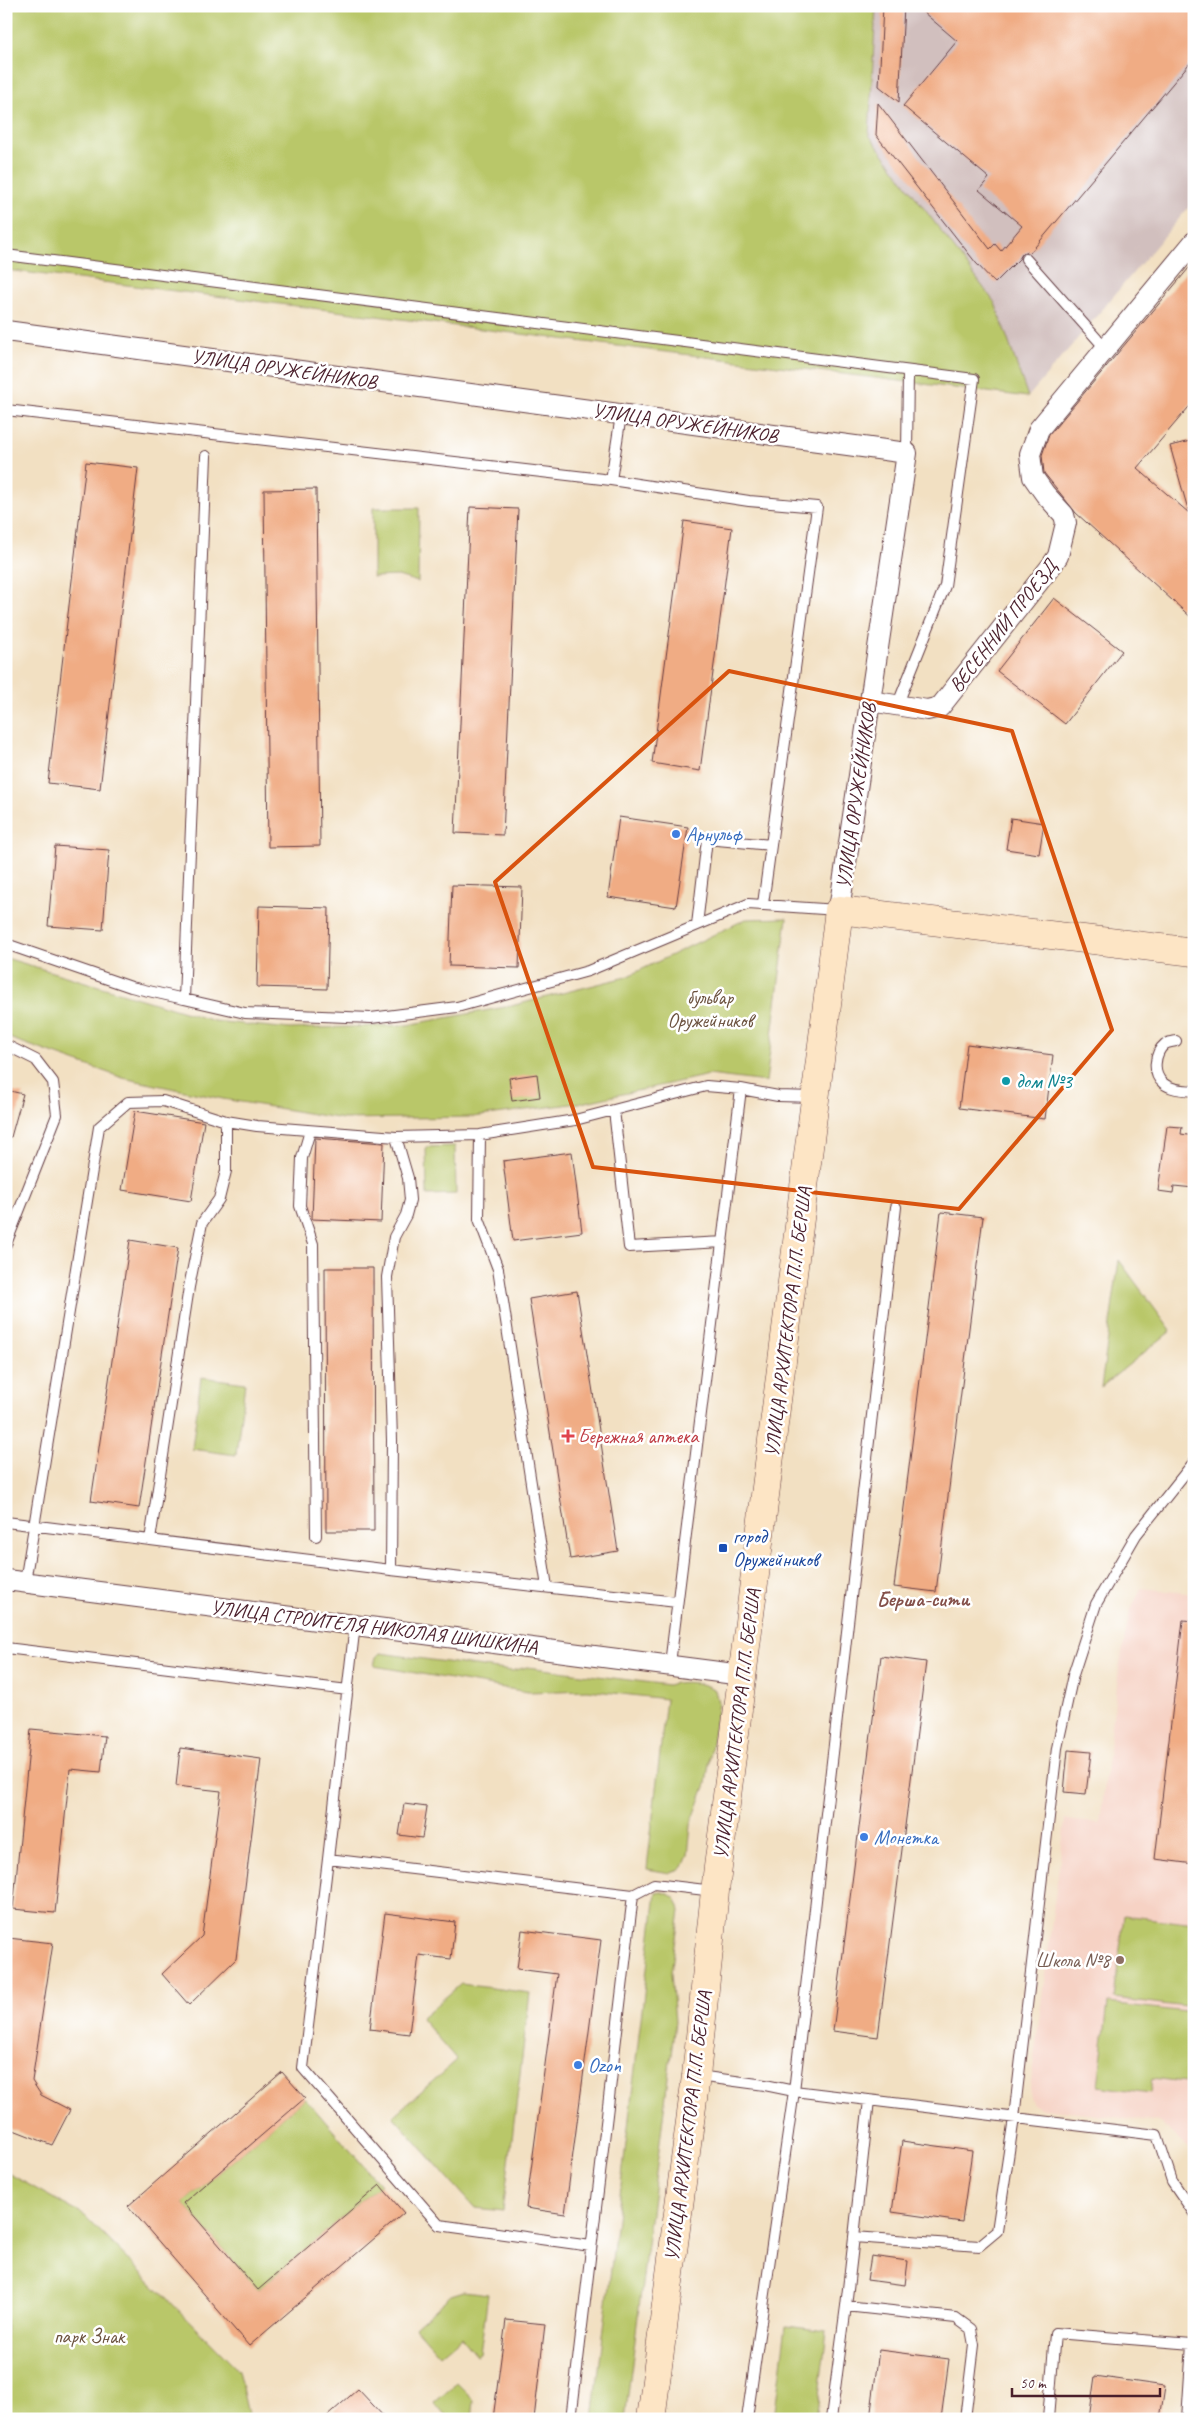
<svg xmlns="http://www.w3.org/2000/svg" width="1200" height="2425" viewBox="0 0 1200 2425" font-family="Caveat,sans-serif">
<rect width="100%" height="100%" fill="#fff"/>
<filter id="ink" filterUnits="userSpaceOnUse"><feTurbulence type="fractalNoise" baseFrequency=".02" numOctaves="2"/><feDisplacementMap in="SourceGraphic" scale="10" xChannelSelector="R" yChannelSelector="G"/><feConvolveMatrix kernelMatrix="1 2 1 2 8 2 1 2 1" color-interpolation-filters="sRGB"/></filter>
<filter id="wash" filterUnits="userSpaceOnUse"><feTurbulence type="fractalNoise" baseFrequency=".0096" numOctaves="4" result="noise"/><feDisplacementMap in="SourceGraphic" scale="20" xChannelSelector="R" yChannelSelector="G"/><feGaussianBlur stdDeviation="1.12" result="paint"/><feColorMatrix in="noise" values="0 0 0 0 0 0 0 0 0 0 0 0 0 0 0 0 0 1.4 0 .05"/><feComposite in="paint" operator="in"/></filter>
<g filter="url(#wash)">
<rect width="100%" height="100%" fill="#f2e0c2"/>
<path fill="#f6d2c4" d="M 1141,1588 L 1194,1594 L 1194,2147 L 1190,2150 L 1161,2122 L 1042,2109 L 1033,2104 L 1029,2097 L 1065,1820 L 1100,1823 L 1119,1668 L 1130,1612 Z"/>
<path fill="#d1bfbe" d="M 876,6 L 1194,6 L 1194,201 L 1028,397 L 994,303 L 869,135 Z"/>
<path fill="#b9c769" stroke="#82734a" d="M 6,6 L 876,6 L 869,135 L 995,303 L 1028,397 L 6,270 Z
M 373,508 L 419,508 L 418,582 L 398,576 L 373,577 Z
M 787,918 L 766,1082 L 709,1075 L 586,1102 L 473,1117 L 343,1119 L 223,1099 L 123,1078 L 6,1037 L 6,958 L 214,1021 L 290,1029 L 407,1025 L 511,1006 L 626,977 L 746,919 Z
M 455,1146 L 456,1194 L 427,1195 L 426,1147 Z
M 1119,1260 L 1171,1331 L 1101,1387 Z
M 201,1377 L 245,1383 L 236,1455 L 192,1449 Z
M 380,1653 L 512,1671 L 527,1667 L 668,1685 C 681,1680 703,1682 715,1690 L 718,1702 L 706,1784 L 691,1824 L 688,1855 L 684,1865 L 677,1871 L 670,1873 L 647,1869 L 666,1699 L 587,1690 L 528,1692 L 374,1666 L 376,1657 Z
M 662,1892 C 673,1895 678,1899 680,1911 L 671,1973 L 675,2022 L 625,2419 L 593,2419 L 656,1893 Z
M 1124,1915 L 1194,1924 L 1194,2008 L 1114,1998 Z
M 461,1984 L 530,1993 L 503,2211 L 475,2208 L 393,2116 L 457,2060 L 421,2018 Z
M 1108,2003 L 1194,2013 L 1194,2083 L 1152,2078 L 1150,2093 L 1098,2086 Z
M 305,2098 L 380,2185 L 258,2290 L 183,2203 Z
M 6,2172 L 85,2216 L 238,2370 L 249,2419 L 6,2419 Z
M 464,2291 L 488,2294 L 480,2353 L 476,2355 L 461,2337 L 440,2355 L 415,2327 L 451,2295 Z
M 786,2326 L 827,2331 L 816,2419 L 774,2419 Z
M 457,2383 L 474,2400 L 472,2419 L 448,2419 L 434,2403 Z"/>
<g id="blocks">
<path fill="#f0ac84" d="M 883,6 L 904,6 L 899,102 L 879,86 Z
M 916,6 L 1194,6 L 1194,58 L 1030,253 L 1028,251 L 1022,254 L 1019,259 L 995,283 L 976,263 L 876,135 L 878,103 L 990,249 L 995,244 L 1001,251 L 1022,226 L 979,190 L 989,178 L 903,106 L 957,41 Z
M 1194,262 L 1194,401 L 1137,468 L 1189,513 L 1170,446 L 1194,440 L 1194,514 L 1191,514 L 1194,517 L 1194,620 L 1076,513 L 1044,473 L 1042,455 L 1049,435 Z
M 86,462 L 138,468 L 100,789 L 48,783 Z
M 316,489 L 320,846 L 268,847 L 264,490 Z
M 470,507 L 518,509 L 503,835 L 455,833 Z
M 684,521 L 732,528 L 700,771 L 652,763 Z
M 1054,598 L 1122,651 L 1065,724 L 997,671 Z
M 619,817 L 688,827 L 676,907 L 608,897 Z
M 1011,818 L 1044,823 L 1039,854 L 1006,849 Z
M 55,846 L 109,850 L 103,930 L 48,926 Z
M 452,885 L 522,887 L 519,968 L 449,966 Z
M 259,906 L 329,908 L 327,989 L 257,987 Z
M 967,1044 L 1053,1055 L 1045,1119 L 959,1108 Z
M 537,1074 L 540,1097 L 512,1101 L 509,1078 Z
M 6,1090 L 23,1094 L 11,1137 L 6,1137 Z
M 135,1111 L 204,1122 L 191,1201 L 122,1190 Z
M 1167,1126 L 1182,1127 L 1181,1134 L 1194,1136 L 1194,1188 L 1174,1186 L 1173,1193 L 1158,1191 Z
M 315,1138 L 384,1143 L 381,1222 L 312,1219 Z
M 572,1152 L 582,1232 L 513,1241 L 503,1161 Z
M 941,1212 L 983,1217 L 936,1592 L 894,1587 Z
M 130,1240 L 178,1248 L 139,1508 L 91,1501 Z
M 325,1268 L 373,1268 L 374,1531 L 326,1531 Z
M 577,1291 L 618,1551 L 570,1559 L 529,1299 Z
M 1183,1620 L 1194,1621 L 1194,1864 L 1155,1859 Z
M 881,1656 L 926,1662 L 878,2037 L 833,2031 Z
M 31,1729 L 105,1736 L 101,1772 L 70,1769 L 55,1913 L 13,1909 Z
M 180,1748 L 261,1759 L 236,1959 L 189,2005 L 162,1974 L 202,1936 L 221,1791 L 176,1786 Z
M 1068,1750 L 1091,1752 L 1086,1794 L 1064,1792 Z
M 404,1804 L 427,1807 L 422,1838 L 399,1835 Z
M 385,1913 L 455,1922 L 451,1959 L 419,1955 L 409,2034 L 370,2029 Z
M 522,1930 L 601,1940 L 565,2214 L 526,2208 L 557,1974 L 517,1969 Z
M 8,1938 L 53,1943 L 32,2081 L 41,2095 L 70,2110 L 52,2145 L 6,2127 Z
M 282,2072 L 305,2098 L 183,2203 L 258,2290 L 380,2185 L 404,2213 L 249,2346 L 128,2206 Z
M 902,2141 L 972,2151 L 962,2222 L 892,2212 Z
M 871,2256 L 908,2261 L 905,2285 L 867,2280 Z
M 506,2320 L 545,2324 L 534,2419 L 493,2419 Z
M 879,2350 L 949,2359 L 941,2419 L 870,2419 Z
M 1095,2376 L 1165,2386 L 1160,2419 L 1089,2419 Z
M 358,2389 L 386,2419 L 324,2419 Z"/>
</g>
</g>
<g filter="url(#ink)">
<use href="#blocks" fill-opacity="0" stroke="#633c42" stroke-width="1"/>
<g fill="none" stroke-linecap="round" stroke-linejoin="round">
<g stroke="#633c42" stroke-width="12">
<path id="lane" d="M 6,255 L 974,379 L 945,586 L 897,706
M 1026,259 L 1105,348
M 6,410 L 611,480 L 749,501 L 817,507 L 763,904
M 907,453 L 908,371
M 206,456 L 184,999 L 245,1013 L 371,1018 L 457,1007 L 588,971 L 748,904 L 838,910
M 611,480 L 621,415
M 697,925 L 707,839 L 771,845
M 6,944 L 131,987 L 184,999
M 1176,1041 C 1173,1042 1168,1042 1165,1044 C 1154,1053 1152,1074 1163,1083 C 1171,1090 1184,1090 1194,1091
M 6,1045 L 36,1060 L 53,1082 L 57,1115 L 6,1244
M 614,1110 L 629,1247 L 723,1242
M 310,1131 L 302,1158 L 300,1206 L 313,1244 L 316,1536
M 480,1135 L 479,1219 L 498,1269 L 547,1587
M 896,1207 L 794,2091 L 1157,2135 L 1172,2181 L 1194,2213
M 6,1522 L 391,1570 L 677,1602
M 150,1540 L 189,1287 L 202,1223 L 219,1199 L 226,1171 L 226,1121
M 391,1570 L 392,1440 L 387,1277 L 394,1237 L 406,1215 L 410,1200 L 408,1178 L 396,1137
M 25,1582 L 99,1127 L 128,1102 L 163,1101 L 226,1121 L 257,1126 L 396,1137 L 480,1135 L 575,1120 L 706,1086 L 741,1089 L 778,1096 L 814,1097
M 6,1648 L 348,1690
M 670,1664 L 741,1089
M 328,1859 L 355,1624
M 698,2076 L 765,2085 L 794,2091 L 747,2419
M 869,2100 L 854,2237 L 979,2246 L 997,2231 L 1014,2118 L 1057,1748 L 1073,1675 L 1096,1604 L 1136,1535 L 1194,1462
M 591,2246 L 439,2225 L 303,2068 L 328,1859 L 633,1895
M 846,2306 L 854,2237
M 571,2419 L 633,1895 L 654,1884 L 714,1891
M 831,2419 L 846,2306 L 956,2318 L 971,2329 L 974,2345 L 965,2419
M 1048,2419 L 1055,2333 L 1192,2344 L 1187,2419"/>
</g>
<g stroke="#633c42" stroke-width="22">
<path id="street" d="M 6,331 L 907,453 L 839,910
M 870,701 L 927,710 L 940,707 L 1052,565 L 1058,556 L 1066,523 L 1064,515 L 1045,494 L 1033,477 L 1030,454 L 1039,429 L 1194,242
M 6,1580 L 742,1675"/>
</g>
<g stroke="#633c42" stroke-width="29">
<path id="secondary" d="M 651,2419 L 696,2076 L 715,1891 L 839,910 L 1194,952"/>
</g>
<use href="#lane" stroke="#fff" stroke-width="10"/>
<use href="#street" stroke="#fff" stroke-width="20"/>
<use href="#secondary" stroke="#fde5c5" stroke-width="28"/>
</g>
</g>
<path fill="none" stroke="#d8530f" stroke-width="4" stroke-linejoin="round" d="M 729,671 L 1012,731 L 1112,1030 L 959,1209 L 593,1167 L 495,882 Z"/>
<g fill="#3f7fe0" stroke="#fff" stroke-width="2">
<circle cx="676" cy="834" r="5"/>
<circle cx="864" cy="1837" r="5"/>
<circle cx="578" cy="2065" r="5"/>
</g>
<circle fill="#0f9aa8" stroke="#fff" stroke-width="2" cx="1006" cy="1081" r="5"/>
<path fill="#e0444e" stroke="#fff" stroke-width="2" d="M565.5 1428.5h5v5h5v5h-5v5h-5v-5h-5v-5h5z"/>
<rect fill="#1a4fb4" stroke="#fff" stroke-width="2" x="718" y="1543" width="10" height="10" rx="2.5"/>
<circle fill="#8d6e63" stroke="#fff" stroke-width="2" cx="1120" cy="1960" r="5"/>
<g text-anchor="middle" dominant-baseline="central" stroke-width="5" stroke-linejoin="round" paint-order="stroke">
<g font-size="20" fill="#4a1f2b" stroke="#fff">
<text transform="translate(284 369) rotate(8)">УЛИЦА ОРУЖЕЙНИКОВ</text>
<text transform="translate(685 423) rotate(8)">УЛИЦА ОРУЖЕЙНИКОВ</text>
<text transform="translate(1003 626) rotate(-52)">ВЕСЕННИЙ ПРОЕЗД</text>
<text transform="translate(856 796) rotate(-82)">УЛИЦА ОРУЖЕЙНИКОВ</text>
<text transform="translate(788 1322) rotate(-83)">УЛИЦА АРХИТЕКТОРА П.П. БЕРША</text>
<text transform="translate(374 1627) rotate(7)">УЛИЦА СТРОИТЕЛЯ НИКОЛАЯ ШИШКИНА</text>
<text transform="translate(737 1724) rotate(-83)">УЛИЦА АРХИТЕКТОРА П.П. БЕРША</text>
<text transform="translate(688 2126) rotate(-83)">УЛИЦА АРХИТЕКТОРА П.П. БЕРША</text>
</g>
<g font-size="20" fill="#366cbe" stroke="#fff" text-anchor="start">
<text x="686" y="834">Арнульф</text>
<text x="874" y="1837">Монетка</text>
<text x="588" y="2065">Ozon</text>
</g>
<g font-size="20" fill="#6b513e" stroke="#fff">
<text x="710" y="997">бульвар<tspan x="710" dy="23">Оружейников</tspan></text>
<text x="89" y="2336">парк Знак</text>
</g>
<g font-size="20" fill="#0d838f" stroke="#fff" text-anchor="start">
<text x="1016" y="1081">дом №3</text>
</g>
<g font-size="20" fill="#be3a42" stroke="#fff" text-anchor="start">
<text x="578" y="1436">Бережная аптека</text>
</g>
<g font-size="20" fill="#164399" stroke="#fff" text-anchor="start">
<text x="733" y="1536">город<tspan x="733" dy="23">Оружейников</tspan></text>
</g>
<g font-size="20" fill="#785e54" stroke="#fff" text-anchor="end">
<text x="1110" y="1960">Школа №8</text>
</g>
<g font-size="21" font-weight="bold" fill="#84504a" stroke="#fff">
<text x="923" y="1599">Берша-сити</text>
</g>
</g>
<rect width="1200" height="2425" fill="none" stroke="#fff" stroke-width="25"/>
<path d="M1012 2388v8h148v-8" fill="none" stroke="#4a1f2b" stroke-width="2.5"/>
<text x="1020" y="2388" font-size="15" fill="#4a1f2b" stroke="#ffffff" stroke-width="4" paint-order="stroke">50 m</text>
</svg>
